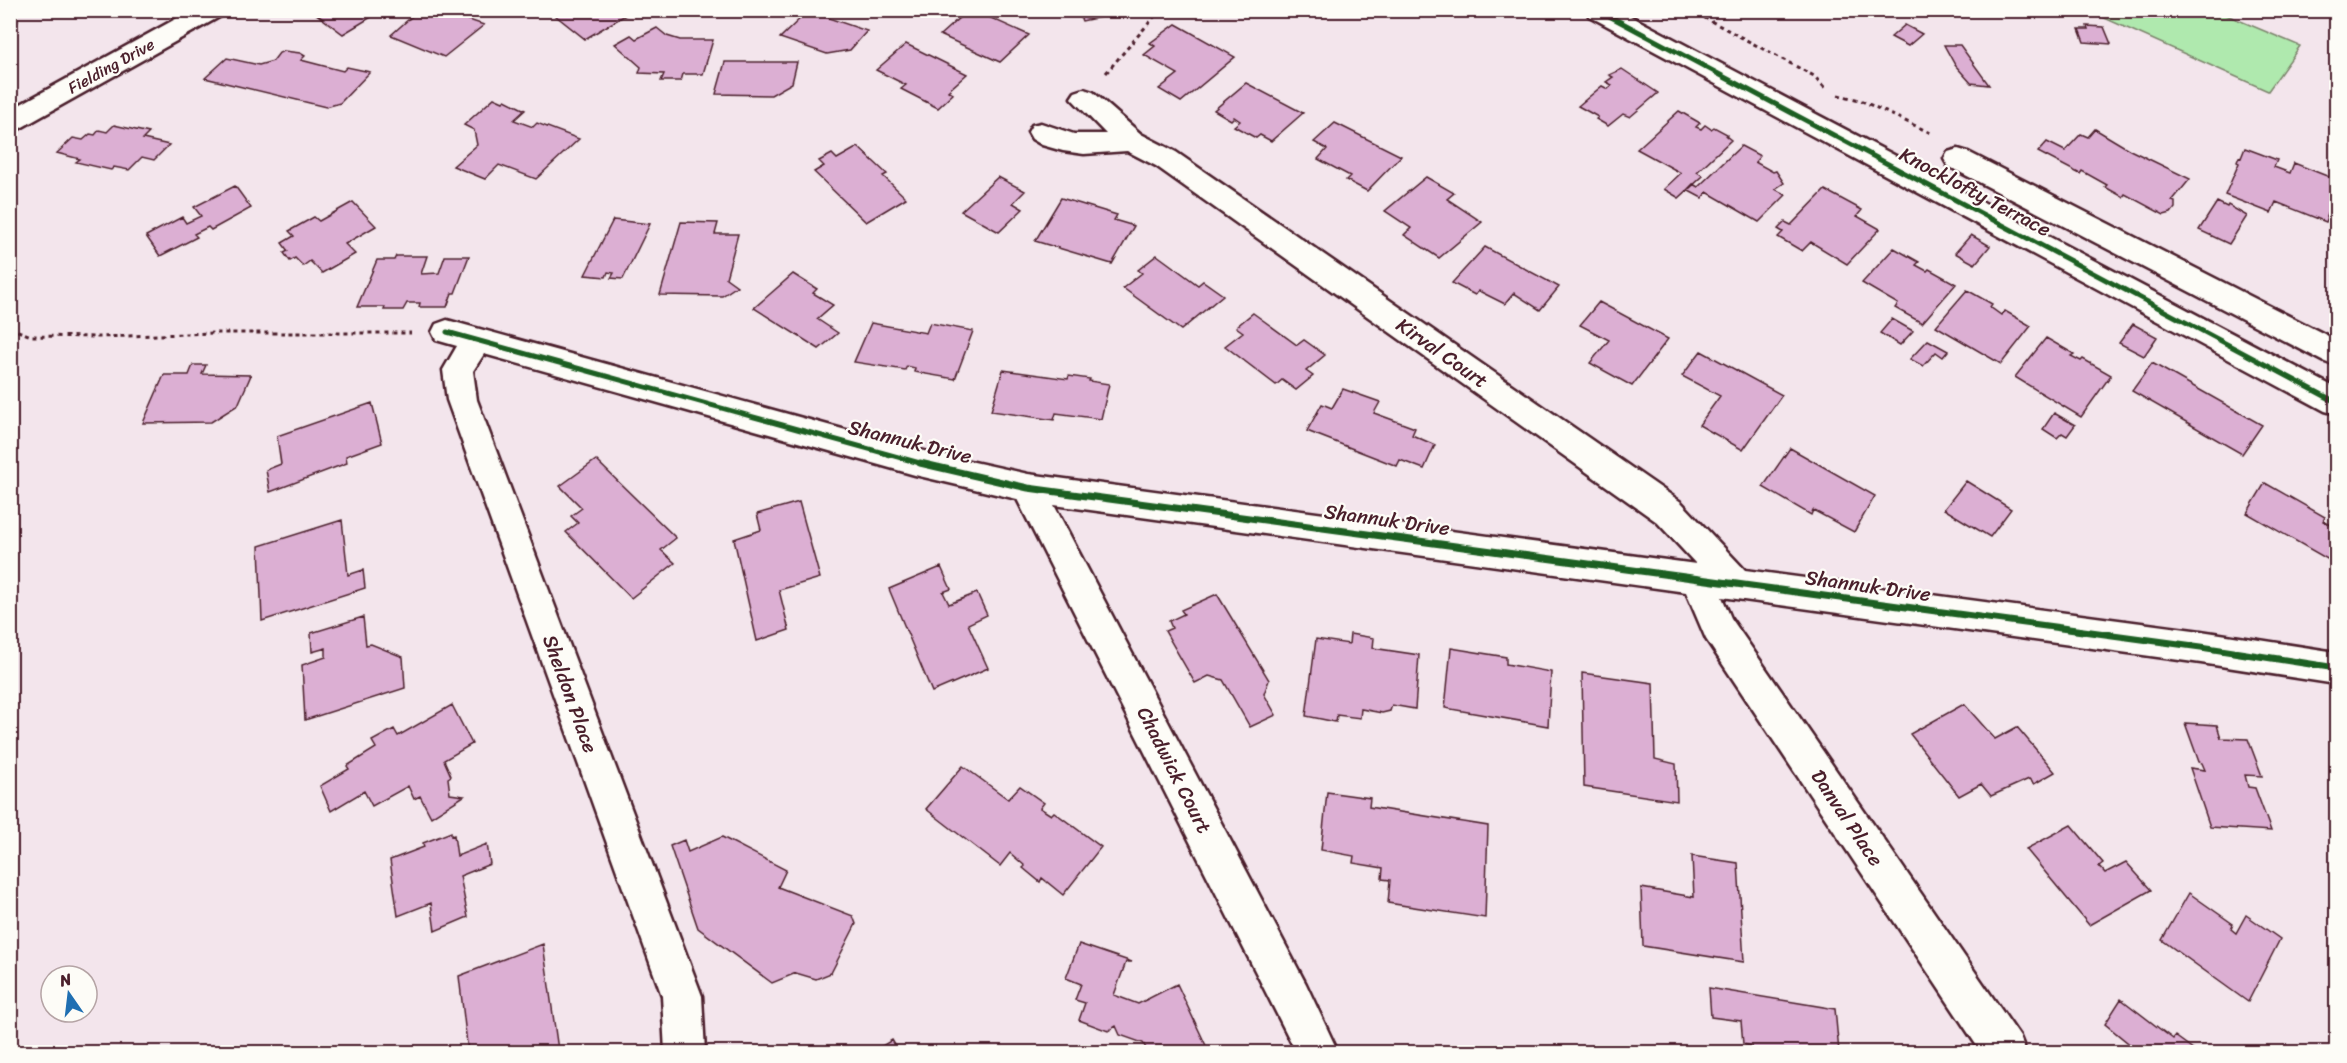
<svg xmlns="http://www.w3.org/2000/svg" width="2347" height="1063" viewBox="0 0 2347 1063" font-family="Sriracha,sans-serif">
<rect width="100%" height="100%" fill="#f3e5ec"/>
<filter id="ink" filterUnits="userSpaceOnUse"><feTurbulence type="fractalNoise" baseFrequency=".0167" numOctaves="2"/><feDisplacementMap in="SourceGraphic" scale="12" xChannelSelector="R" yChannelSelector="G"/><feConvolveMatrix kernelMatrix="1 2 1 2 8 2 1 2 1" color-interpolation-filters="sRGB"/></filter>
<g filter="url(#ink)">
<path fill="#afe9ae" stroke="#7c846c" stroke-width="1.5" d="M 2092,11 L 2217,11 L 2300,46 L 2268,91 L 2091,12 Z"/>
<path fill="#dcafd3" stroke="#4a1f2b" stroke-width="1.5" d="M 10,10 L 19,10 L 12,20 L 18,21 L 10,31 Z
M 311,10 L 383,10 L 343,34 Z
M 419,10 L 439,10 L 484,25 L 444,57 L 391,35 Z
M 553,10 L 634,10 L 585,39 L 551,12 Z
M 968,10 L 973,10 L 1029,35 L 1000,62 L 940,35 Z
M 1077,10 L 1121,10 L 1122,13 L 1082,21 Z
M 808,11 L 867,31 L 850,50 L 827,54 L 780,38 Z
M 1176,24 L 1235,57 L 1181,102 L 1159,89 L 1178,74 L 1144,55 L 1155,46 L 1150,43 Z
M 1905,25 L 1922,34 L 1908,46 L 1891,37 Z
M 2087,26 L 2104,27 L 2111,44 L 2084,42 L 2079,29 L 2088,29 Z
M 657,28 L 667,36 L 680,40 L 713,40 L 703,74 L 683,74 L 681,81 L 661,81 L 664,74 L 639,73 L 641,67 L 615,44 L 631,35 L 636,39 Z
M 906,44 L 967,74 L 948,91 L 953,94 L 938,108 L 901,89 L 906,85 L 876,70 Z
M 1944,45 L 1960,45 L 1989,85 L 1971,83 L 1955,65 Z
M 284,51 L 300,53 L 305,56 L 301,60 L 343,71 L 347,67 L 370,72 L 340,103 L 326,107 L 205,78 L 227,58 L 259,65 L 273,61 L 279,53 Z
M 725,62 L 797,62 L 792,83 L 771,95 L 716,94 Z
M 1622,69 L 1658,93 L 1630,117 L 1623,114 L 1608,126 L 1596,119 L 1598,117 L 1578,106 L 1602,86 L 1608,89 L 1612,85 L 1606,82 L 1613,77 L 1609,75 Z
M 1246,83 L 1303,113 L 1271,141 L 1260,135 L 1256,138 L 1234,126 L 1240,121 L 1234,117 L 1231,120 L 1214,110 Z
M 494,98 L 503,102 L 505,100 L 525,110 L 514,120 L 533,127 L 537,123 L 579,139 L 536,179 L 499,165 L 485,179 L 453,166 L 477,145 L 474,130 L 464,125 Z
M 1679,111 L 1700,123 L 1696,127 L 1701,129 L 1705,125 L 1711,129 L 1714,127 L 1727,134 L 1726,136 L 1731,140 L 1697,172 L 1703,176 L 1679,198 L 1664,189 L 1681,173 L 1637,149 Z
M 1335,123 L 1401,156 L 1367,191 L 1346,180 L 1350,176 L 1318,159 L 1327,149 L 1314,142 Z
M 114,125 L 149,133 L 143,139 L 169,145 L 154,160 L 142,157 L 129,170 L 114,167 L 111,170 L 76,162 L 80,159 L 57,153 L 73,138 L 83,140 L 90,134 L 95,135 L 99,130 L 107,132 Z
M 2095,129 L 2130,150 L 2190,179 L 2172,201 L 2175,202 L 2175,208 L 2171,213 L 2164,215 L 2125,194 L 2123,197 L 2105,187 L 2107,185 L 2082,171 L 2080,174 L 2038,152 L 2047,142 L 2065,151 L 2081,134 L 2088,137 Z
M 1741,146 L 1760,156 L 1755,162 L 1773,172 L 1776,171 L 1784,183 L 1775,189 L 1786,195 L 1759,222 L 1707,192 L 1702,198 L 1687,190 L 1693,184 L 1698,187 Z
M 858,147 L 887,174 L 883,176 L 906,198 L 866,222 L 814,172 L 824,166 L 819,161 L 832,154 L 837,159 Z
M 2245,148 L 2277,160 L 2274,167 L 2290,173 L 2294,163 L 2332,178 L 2330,185 L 2336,187 L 2326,216 L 2328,217 L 2326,222 L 2276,202 L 2271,213 L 2225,195 L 2239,163 L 2237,162 L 2239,157 L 2241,158 Z
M 998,177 L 1025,191 L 1013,203 L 1023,209 L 999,232 L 961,211 Z
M 1426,177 L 1454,193 L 1447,199 L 1482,222 L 1439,258 L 1404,235 L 1411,228 L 1385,211 Z
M 235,186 L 251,208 L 211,230 L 208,227 L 194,234 L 197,237 L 160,256 L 146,236 L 182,217 L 186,223 L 201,216 L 194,207 Z
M 1825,190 L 1862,210 L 1857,216 L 1880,229 L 1847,264 L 1811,242 L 1802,251 L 1778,237 L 1783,232 L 1778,229 L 1785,222 L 1791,225 Z
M 1061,198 L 1117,215 L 1114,220 L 1134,226 L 1112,264 L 1035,241 Z
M 353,202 L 376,226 L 345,244 L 355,254 L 322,273 L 310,261 L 303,266 L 295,258 L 290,261 L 284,253 L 288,251 L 282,243 L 294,236 L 289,231 L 314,217 L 319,221 Z
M 2217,202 L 2227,207 L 2228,205 L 2247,216 L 2229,244 L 2199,230 Z
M 613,220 L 650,224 L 623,279 L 611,278 L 614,273 L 608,272 L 606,277 L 585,275 Z
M 681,222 L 718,223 L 715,234 L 738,234 L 726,278 L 737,286 L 722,296 L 660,295 Z
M 1971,235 L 1990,246 L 1975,264 L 1955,253 Z
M 1485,247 L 1559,287 L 1540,310 L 1514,293 L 1505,304 L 1479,291 L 1475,295 L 1452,283 Z
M 1894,248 L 1919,262 L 1916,265 L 1927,271 L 1929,269 L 1956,284 L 1922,323 L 1895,308 L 1898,304 L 1862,283 Z
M 1157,255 L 1198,285 L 1203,281 L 1223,295 L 1181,330 L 1123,288 L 1142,273 L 1138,270 Z
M 396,256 L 427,256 L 421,274 L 439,273 L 445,256 L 469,256 L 455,293 L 452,293 L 447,307 L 419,307 L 420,303 L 407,303 L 403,310 L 384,310 L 385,307 L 357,307 L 377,260 L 394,260 Z
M 793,274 L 817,289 L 813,293 L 833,305 L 817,319 L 838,333 L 819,349 L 754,308 Z
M 1967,290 L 1992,304 L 1990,307 L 2001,315 L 2005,311 L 2031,326 L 2001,364 L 1936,326 Z
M 1599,302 L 1668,339 L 1632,386 L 1590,363 L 1609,340 L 1580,325 Z
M 1253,313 L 1297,345 L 1304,340 L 1325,355 L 1306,371 L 1313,376 L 1296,390 L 1282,380 L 1276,385 L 1225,346 L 1243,332 L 1236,327 Z
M 1892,319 L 1913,331 L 1900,345 L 1880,333 Z
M 871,323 L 926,333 L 930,323 L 973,331 L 955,379 L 914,372 L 915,368 L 907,366 L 905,370 L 854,362 Z
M 2133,324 L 2157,337 L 2144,356 L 2119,343 Z
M 2046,338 L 2074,354 L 2071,356 L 2081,361 L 2083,359 L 2111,375 L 2081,417 L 2015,377 Z
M 1928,340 L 1948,351 L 1943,357 L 1936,352 L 1923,366 L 1910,359 Z
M 1701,351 L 1782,395 L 1743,450 L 1699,425 L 1720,396 L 1682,376 Z
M 2152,363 L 2262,425 L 2242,454 L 2132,391 Z
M 193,365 L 206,365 L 202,374 L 251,375 L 238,405 L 211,422 L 143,423 L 164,375 L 189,375 Z
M 1003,370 L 1068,379 L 1069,376 L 1090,379 L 1089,381 L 1109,384 L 1101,419 L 1056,413 L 1054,420 L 991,411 Z
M 1343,389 L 1380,402 L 1374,413 L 1415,428 L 1412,435 L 1435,445 L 1424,469 L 1400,460 L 1397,466 L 1307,431 L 1322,404 L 1332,408 Z
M 372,403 L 382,443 L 346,456 L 347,463 L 270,492 L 266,470 L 281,464 L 277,436 Z
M 2054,413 L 2075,425 L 2067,436 L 2062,433 L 2057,438 L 2043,429 Z
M 1790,448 L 1875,496 L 1854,532 L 1813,510 L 1811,515 L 1763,487 Z
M 596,460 L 676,538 L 661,550 L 675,563 L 631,598 L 566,532 L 578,523 L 571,516 L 582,508 L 560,486 Z
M 1966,481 L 2011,509 L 1990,537 L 1944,509 Z
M 2265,483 L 2325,517 L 2323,521 L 2331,525 L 2333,521 L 2336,524 L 2336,564 L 2247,513 Z
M 799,502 L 820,578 L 779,590 L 789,630 L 757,641 L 734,539 L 761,530 L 757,514 Z
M 342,520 L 348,575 L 363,570 L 365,588 L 262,621 L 259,546 Z
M 941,567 L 951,589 L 943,592 L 949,604 L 977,593 L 987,615 L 968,624 L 988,668 L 932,692 L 889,589 Z
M 1217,594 L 1269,680 L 1264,694 L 1276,715 L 1250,727 L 1223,680 L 1209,676 L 1195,683 L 1165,631 L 1172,628 L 1169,621 L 1184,614 L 1181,610 Z
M 363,617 L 366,645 L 371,644 L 403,657 L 405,688 L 305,720 L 302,665 L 326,657 L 326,648 L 312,652 L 311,633 Z
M 1350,634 L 1374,638 L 1373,648 L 1419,655 L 1415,709 L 1392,705 L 1390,711 L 1382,713 L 1361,709 L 1360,718 L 1337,715 L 1336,722 L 1306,716 L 1316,639 L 1349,644 Z
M 1451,648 L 1506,657 L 1506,664 L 1551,672 L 1548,726 L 1445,708 Z
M 1582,673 L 1653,683 L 1655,759 L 1676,764 L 1677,801 L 1584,787 Z
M 1964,704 L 1995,739 L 2017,727 L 2055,772 L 2034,784 L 2029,779 L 1991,796 L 1981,784 L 1959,796 L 1910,734 Z
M 452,705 L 472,744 L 444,760 L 451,776 L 448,778 L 450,794 L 464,796 L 431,817 L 420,796 L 414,799 L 408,786 L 372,806 L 364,791 L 331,811 L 320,786 L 349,769 L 347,766 L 376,748 L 372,741 L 394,729 L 398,736 Z
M 2185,723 L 2217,725 L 2221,738 L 2248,739 L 2262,776 L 2245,775 L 2248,787 L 2255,788 L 2271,831 L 2210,827 L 2190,768 L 2205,770 L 2202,763 L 2199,762 Z
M 963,766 L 1008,799 L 1020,786 L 1044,803 L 1040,808 L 1051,815 L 1054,812 L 1101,847 L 1063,895 L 1042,878 L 1040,882 L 1023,868 L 1025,866 L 1010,853 L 1000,866 L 926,809 Z
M 1327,792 L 1370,798 L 1369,807 L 1488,826 L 1485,918 L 1388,903 L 1390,880 L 1382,879 L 1383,868 L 1353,863 L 1354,856 L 1321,850 Z
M 2071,825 L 2103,863 L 2099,866 L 2105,873 L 2126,862 L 2151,890 L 2089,925 L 2026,849 Z
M 451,832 L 451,836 L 454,835 L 457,856 L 487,844 L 490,864 L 460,876 L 468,917 L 435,931 L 431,903 L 398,916 L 390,860 L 424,847 L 423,843 Z
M 722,837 L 786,870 L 778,887 L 853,916 L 856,924 L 831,973 L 816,979 L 796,973 L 772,983 L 698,928 L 670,846 L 684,840 L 688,852 Z
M 1692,856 L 1738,863 L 1744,962 L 1643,946 L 1641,888 L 1694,897 Z
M 2189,893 L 2233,924 L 2231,929 L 2236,933 L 2246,915 L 2280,939 L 2248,1002 L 2162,940 Z
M 543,944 L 558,1050 L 551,1052 L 468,1052 L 459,976 Z
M 1079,944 L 1132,962 L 1126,962 L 1114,995 L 1138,1004 L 1177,984 L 1209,1052 L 1148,1052 L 1143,1043 L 1120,1035 L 1116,1026 L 1108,1031 L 1079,1020 L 1085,1003 L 1075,1000 L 1081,984 L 1066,978 Z
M 1709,988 L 1835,1009 L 1839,1052 L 1819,1049 L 1819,1052 L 1752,1052 L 1752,1046 L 1743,1044 L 1741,1021 L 1711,1017 Z
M 2121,999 L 2173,1039 L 2175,1036 L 2197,1052 L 2130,1052 L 2133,1047 L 2105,1024 Z
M 892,1040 L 899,1052 L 872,1052 Z"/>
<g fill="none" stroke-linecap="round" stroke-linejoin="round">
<g stroke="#4a1f2b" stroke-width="5">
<path id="minor" d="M 192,10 L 224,10 L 221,16 L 19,129 L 10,131 L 10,110 Z
M 1586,10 L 1619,10 L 2336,388 L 2336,414 L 2325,411 L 1589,16 Z
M 1084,89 L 1093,92 L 1141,134 L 1176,152 L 1681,502 L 1745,570 L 2201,631 L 2336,652 L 2336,684 L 2201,663 L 1722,597 L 1731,618 L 2020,1037 L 2026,1052 L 1981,1052 L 1706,639 L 1686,592 L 1054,505 L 1306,984 L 1338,1052 L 1296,1052 L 1017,499 L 915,475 L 484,354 L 473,371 L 477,400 L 702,996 L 705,1052 L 665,1052 L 662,996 L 447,400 L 443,370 L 457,346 L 436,340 L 432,332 L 436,324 L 447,320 L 915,449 L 1028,474 L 1696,564 L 1657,522 L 1156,166 L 1127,151 L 1084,154 L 1063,151 L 1042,145 L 1032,139 L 1028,132 L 1032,125 L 1041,123 L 1074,134 L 1106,134 L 1071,98 L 1075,92 Z
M 1958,149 L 1968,152 L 2336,340 L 2336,366 L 2325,362 L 1948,166 L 1944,159 L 1948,152 Z"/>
</g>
<path stroke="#4a1f2b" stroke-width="3" stroke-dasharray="4 4" stroke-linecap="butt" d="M 1690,10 L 1814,76 L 1826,89
M 1106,73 L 1160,10
M 1838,95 L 1860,100 L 1933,134
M 10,328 L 31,336 L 100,337 L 214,333 L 411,333"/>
<use href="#minor" fill="#fdfcf7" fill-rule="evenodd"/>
<g stroke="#fdfcf7" stroke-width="8">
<path id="cycleway-far1" d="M 1598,10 L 2336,402
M 447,332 L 927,465"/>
</g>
<g stroke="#fdfcf7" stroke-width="10">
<path id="cycleway" d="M 920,463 L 1028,488 L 2201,647 L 2336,668"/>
</g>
<use href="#cycleway-far1" stroke="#1b5e20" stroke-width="5"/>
<use href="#cycleway" stroke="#1b5e20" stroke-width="7"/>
</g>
</g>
<g text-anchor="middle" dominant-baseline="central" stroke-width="4.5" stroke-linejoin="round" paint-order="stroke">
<g font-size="16" fill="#4a1f2b" stroke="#fdfcf7">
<text transform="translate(111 66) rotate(-29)">Fielding Drive</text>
</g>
<g font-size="20" fill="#4a1f2b" stroke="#fdfcf7">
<text transform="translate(1975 192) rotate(28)">Knocklofty Terrace</text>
<text transform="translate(1442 353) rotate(35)">Kirval Court</text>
<text transform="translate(910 442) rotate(14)">Shannuk Drive</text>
<text transform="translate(1387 520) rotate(8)">Shannuk Drive</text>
<text transform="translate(1868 586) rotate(8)">Shannuk Drive</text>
<text transform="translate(570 694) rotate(70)">Sheldon Place</text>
<text transform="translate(1174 770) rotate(63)">Chadwick Court</text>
<text transform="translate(1847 818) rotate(56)">Danval Place</text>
</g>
</g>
<rect width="2347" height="1063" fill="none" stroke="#fdfcf7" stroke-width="36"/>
<rect x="18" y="18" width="2311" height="1027" fill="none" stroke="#4a1f2b" stroke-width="2" filter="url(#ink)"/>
<g transform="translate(69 994) rotate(346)"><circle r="28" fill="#fdfcf7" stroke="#b5a4a5" stroke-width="1.5"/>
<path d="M0-4.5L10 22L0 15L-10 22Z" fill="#1f6fb2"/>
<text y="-9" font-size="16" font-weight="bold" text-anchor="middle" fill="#4a1f2b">N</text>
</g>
</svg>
